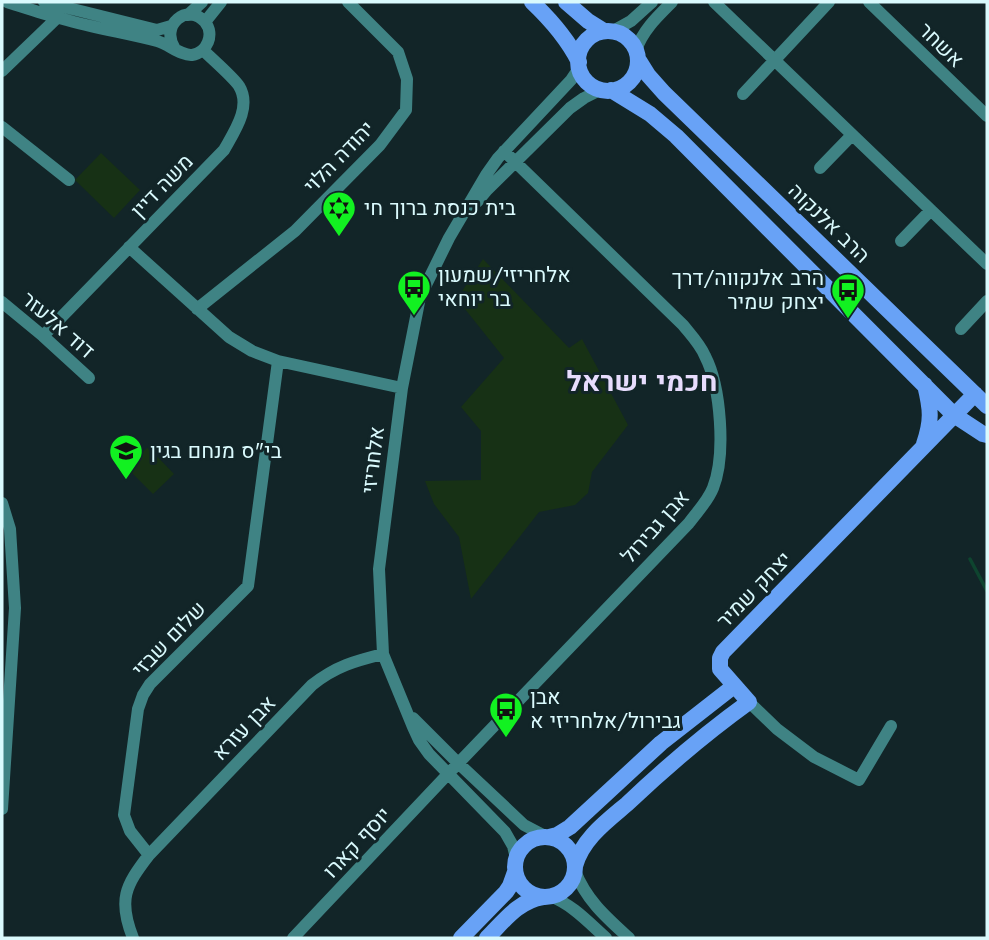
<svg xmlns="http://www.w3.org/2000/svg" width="989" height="940" viewBox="0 0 989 940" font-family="Jost,Heebo,sans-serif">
<rect width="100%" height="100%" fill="#122528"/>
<path fill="#173115" d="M 101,153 L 140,190 L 114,218 L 75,180 Z
M 483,259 L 569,348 L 582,339 L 628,425 L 592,472 L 588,493 L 575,505 L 539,512 L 471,599 L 459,537 L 434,504 L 425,481 L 481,480 L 481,431 L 461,407 L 504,358 L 457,299 Z
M 148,447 L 174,474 L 153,494 L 127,468 Z"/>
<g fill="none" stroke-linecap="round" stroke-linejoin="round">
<path stroke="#0e442f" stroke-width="3.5" d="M 970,559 L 987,591"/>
<path stroke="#3f8384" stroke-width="12" d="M 7,2 C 26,8 44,14 63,19 C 94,28 126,33 157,41 C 168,44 182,56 192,55 C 207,53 215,34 205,22 C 188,2 159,25 175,49
M 44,2 L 157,30 L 171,26
M 714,2 L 987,264
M 869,2 L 987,116
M 188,15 L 202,2
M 205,22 L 221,2
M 613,31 L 631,21 L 652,2
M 636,50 C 643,30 657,17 672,2
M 2,71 L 58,17
M 743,94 L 829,2
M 2,127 L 69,180
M 820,168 L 852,135
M 477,202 L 487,190 L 570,108 L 584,98 L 602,89
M 901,241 L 931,210
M 129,247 L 229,337 L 252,351 L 278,361 L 402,388
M 2,302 L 43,336 L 89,378
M 197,309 L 295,231 L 380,145 L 406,110 L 407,79 L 398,52 L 348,2
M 961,329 L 987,301
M 43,336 L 224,150 C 234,132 252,107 239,86 C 233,77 212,59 203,50
M 2,503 L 10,529 L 15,608 L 2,809
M 749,702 L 777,729 L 814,757 L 859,780 L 891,726
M 413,718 L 458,763 L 524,825 L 545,836
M 149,855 L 130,831 L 124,815 L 138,709 L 143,695 L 150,684 L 248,586 L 278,361
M 516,858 L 513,846 L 505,832 L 429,754 L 419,740 L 413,727 L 383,654 L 379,569 L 402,388 L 420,297 L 449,238 L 486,175 L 498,158 L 571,80 L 579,68
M 575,871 C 586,900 607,918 629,938
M 550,896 C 573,905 588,922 606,938
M 133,938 C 118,900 125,886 149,855 L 312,685 C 336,666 355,661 383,654
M 293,938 L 448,774 L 689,523 C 697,512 708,501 713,488 C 726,455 721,387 705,356 C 700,344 691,335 683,325 L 504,151"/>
<path stroke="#68a2f6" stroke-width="16" d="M 532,2 C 551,20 567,38 579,62
M 566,2 L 588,21 L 604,31
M578 61a30 30 0 1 1 60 0a30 30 0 1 1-60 0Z
M 638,59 L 648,75 L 664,93 L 987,406
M 611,90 L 650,114 L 676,136 L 954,415 L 983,434 L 987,435
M 924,444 C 932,420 931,410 925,385
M515 867a30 30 0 1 1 60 0a30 30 0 1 1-60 0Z
M 549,837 L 557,835 L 570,827 L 661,743 L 734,686
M 575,866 C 582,839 607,821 627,804 C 666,767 706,733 749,702 L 720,669 L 720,658 L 723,652 L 975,394
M 461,938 L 506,892 L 510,886 L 515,872
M 487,938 C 504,921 518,901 543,897"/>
</g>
<defs>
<g id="synagogue-pin" transform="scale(1.75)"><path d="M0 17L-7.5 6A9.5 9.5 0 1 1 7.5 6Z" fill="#12f121" stroke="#122528"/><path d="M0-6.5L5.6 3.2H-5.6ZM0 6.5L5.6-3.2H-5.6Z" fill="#111"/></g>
<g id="bus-pin" transform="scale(1.75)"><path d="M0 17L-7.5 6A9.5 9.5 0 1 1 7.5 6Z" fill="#12f121" stroke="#122528"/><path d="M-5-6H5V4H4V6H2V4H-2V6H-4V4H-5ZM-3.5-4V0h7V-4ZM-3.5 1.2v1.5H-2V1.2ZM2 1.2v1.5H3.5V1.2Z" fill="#111"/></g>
<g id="school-pin" transform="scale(1.75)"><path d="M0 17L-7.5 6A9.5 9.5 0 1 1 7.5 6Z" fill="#12f121" stroke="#122528"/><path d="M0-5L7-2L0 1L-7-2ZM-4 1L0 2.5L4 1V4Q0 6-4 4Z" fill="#111"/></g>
</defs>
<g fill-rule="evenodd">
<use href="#synagogue-pin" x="339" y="208"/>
<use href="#bus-pin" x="414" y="287"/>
<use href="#bus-pin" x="848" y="290"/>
<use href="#school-pin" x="126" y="451"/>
<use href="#bus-pin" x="506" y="709"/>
</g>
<g text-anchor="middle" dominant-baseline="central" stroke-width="6" stroke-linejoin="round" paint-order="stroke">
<g font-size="21" fill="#dafafd" stroke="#122528">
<text transform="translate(941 45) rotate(44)">אשחר</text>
<text transform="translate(339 157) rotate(-46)">יהודה הלוי</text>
<text transform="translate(162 186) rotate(-46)">משה דיין</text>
<text transform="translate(829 223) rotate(44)">הרב אלנקוה</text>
<text transform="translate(58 325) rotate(41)">דוד אלעזר</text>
<text transform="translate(373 460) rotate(-83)">אלחריזי</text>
<text transform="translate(655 527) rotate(-48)">אבן גבירול</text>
<text transform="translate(754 590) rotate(-46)">יצחק שמיר</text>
<text transform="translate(169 639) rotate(-46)">שלום שבזי</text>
<text transform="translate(244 728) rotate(-46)">אבן עזרא</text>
<text transform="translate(357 843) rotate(-47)">יוסף קארו</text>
</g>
<g font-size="21" fill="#dafafd" stroke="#122528" text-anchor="start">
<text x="364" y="208">בית כנסת ברוך חי</text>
<text x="438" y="275">אלחריזי/שמעון<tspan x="438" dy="24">בר יוחאי</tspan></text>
<text x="824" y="278" text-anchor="end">הרב אלנקווה/דרך<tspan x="824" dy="24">יצחק שמיר</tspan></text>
<text x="150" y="451">בי"ס מנחם בגין</text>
<text x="530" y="697">אבן<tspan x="530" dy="24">גבירול/אלחריזי א</tspan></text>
</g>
<g font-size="28" font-weight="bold" fill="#e7dcfd" stroke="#122528">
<text x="642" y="381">חכמי ישראל</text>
</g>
</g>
<rect width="989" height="940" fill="none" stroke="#dafafd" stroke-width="7"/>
</svg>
